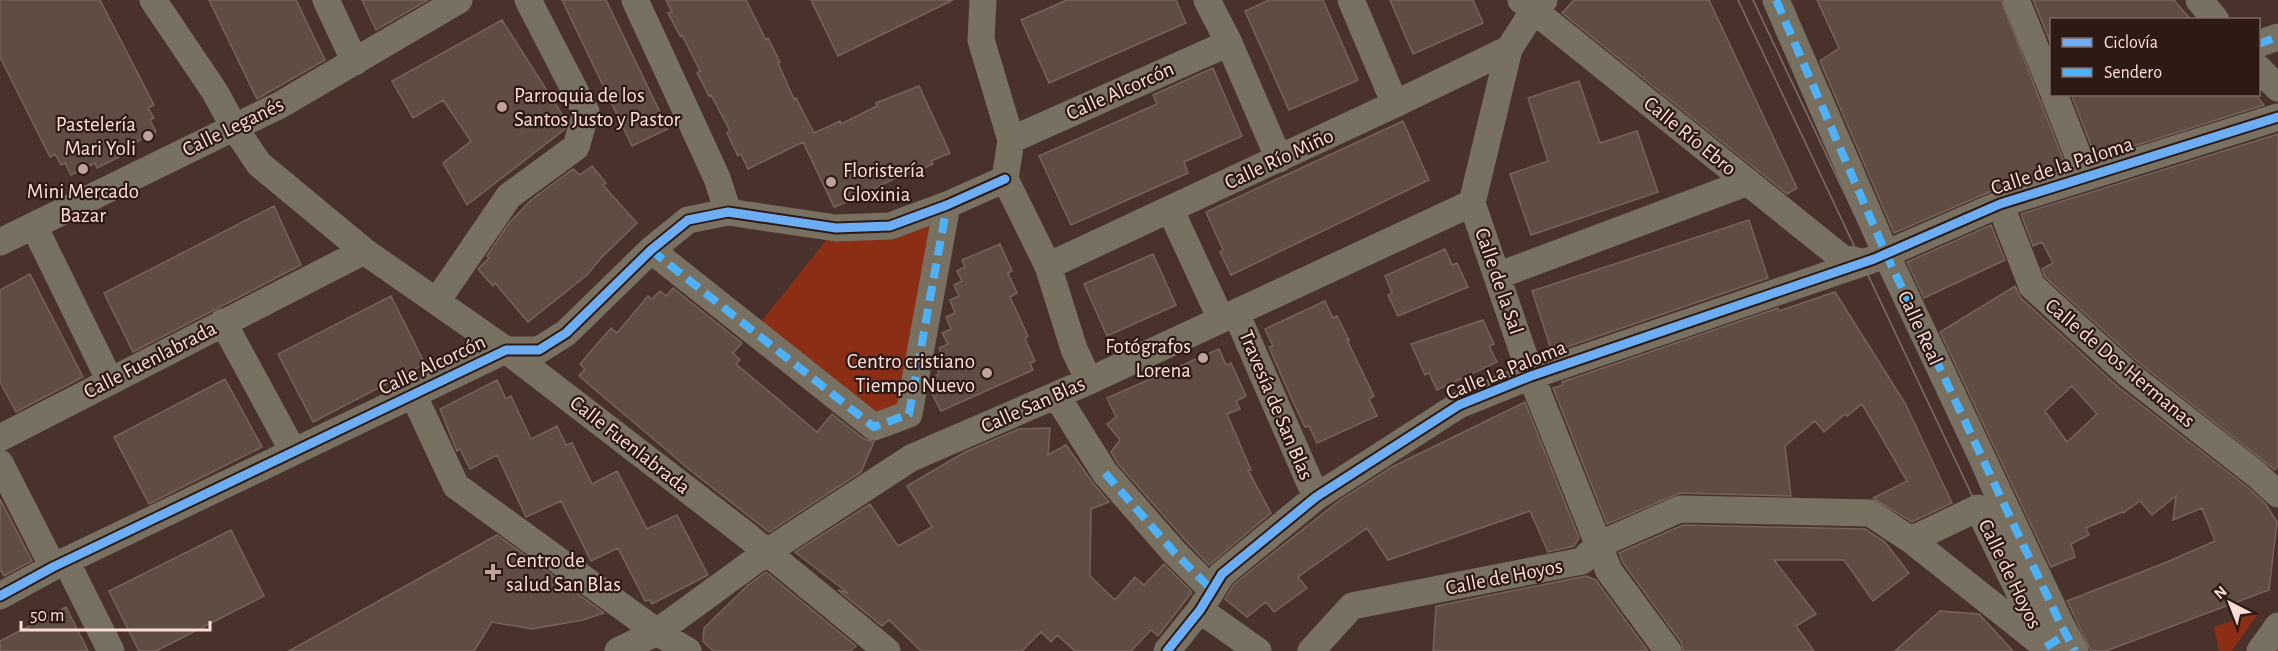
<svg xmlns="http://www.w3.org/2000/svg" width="2278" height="651" viewBox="0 0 2278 651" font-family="'Alegreya Sans',sans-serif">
<rect width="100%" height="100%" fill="#4a322c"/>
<path fill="#8c2e16" d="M 947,205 L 909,414 L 874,427 L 753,332 L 836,228 Z
M 2259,612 L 2232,651 L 2219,651 L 2214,627 Z"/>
<path fill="#5f4c43" stroke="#76635a" stroke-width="1.5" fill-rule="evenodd" d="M 0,0 L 100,0 L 154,105 L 148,108 L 154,118 L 150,120 L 156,132 L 132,144 L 135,149 L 97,168 L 95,163 L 71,175 L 65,163 L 61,165 L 55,154 L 50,157 L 0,57 Z
M 209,0 L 296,0 L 325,60 L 257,99 Z
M 362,0 L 428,0 L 376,30 Z
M 562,0 L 606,0 L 668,129 L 632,146 Z
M 666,0 L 746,0 L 766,40 L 768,38 L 780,62 L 778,63 L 794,99 L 796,98 L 814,133 L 840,121 L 841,124 L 877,106 L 876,103 L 919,86 L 950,153 L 931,161 L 933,164 L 909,175 L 908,172 L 873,189 L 874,192 L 834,207 L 803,142 L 748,169 L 741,154 L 738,156 L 727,133 L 730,131 L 711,95 L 709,96 L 697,73 L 700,71 L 682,35 L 680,36 L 668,13 L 672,12 Z
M 811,0 L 953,0 L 838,56 Z
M 1067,0 L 1176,0 L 1186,23 L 1049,83 L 1021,20 Z
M 1269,0 L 1323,0 L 1358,80 L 1289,110 L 1245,11 Z
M 1390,0 L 1473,0 L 1483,23 L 1413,54 Z
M 1574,0 L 1709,0 L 1797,188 L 1787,194 L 1562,13 Z
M 1817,0 L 2001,0 L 2066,167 L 1994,190 L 1894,233 L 1820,61 L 1839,48 Z
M 2033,0 L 2174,0 L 2191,20 L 2052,20 L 2052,46 Z
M 502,20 L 567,122 L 565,129 L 467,205 L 443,163 L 471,141 L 443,100 L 413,118 L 392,81 Z
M 1213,68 L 1242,136 L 1184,162 L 1188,173 L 1071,225 L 1039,156 L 1157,104 L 1153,95 Z
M 1579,81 L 1600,143 L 1637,131 L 1658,192 L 1531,235 L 1510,174 L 1548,161 L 1528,98 Z
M 2071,94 L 2255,94 L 2264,105 L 2096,158 Z
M 1403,121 L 1429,180 L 1231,275 L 1220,252 L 1223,250 L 1206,212 Z
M 2278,134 L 2278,466 L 2275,470 L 2138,362 L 2045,277 L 2042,269 L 2053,263 L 2042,242 L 2033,246 L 2021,214 Z
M 592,166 L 606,183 L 603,185 L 637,223 L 601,258 L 587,275 L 528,322 L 495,283 L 493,286 L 478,269 L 489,258 L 487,256 L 509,223 L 531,200 L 573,169 L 580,175 Z
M 274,206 L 301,265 L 133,352 L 104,293 Z
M 1749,220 L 1768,278 L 1552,352 L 1532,291 Z
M 1991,225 L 2005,260 L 1924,298 L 1907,262 Z
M 1000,244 L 1012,271 L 1008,273 L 1017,293 L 1010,297 L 1028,336 L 1025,339 L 1035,361 L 1030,363 L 1033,370 L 941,411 L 931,392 L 937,389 L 932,378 L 939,374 L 935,363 L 943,359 L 939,348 L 948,344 L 942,333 L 951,329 L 946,317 L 955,313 L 950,300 L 959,296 L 954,285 L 962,281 L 957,271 L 965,267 L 962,260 Z
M 1445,249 L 1452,265 L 1457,263 L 1468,287 L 1398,316 L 1388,295 L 1392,293 L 1385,276 Z
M 1153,254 L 1176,305 L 1107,336 L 1084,284 Z
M 30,274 L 83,377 L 16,412 L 0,382 L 0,290 Z
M 2015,286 L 2021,298 L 2117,386 L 2246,486 L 2265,503 L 2277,522 L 2269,590 L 2106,651 L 2091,651 L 2067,601 L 2167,562 L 2215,541 L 2202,508 L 2173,520 L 2176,496 L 2152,515 L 2140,501 L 2123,513 L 2122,512 L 2086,528 L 2089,535 L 2071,544 L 2075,557 L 2051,567 L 1940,332 ZM 2072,386 L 2097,414 L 2067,442 L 2045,411 Z
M 673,288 L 742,343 L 733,353 L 740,360 L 736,364 L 817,432 L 832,414 L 864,439 L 874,442 L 861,472 L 769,532 L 690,470 L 579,376 L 585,369 L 580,364 L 611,328 L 617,333 L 648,296 L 652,299 L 660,291 L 666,296 Z
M 1835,292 L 1905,403 L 1952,503 L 1912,522 L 1873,498 L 1907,481 L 1862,404 L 1847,416 L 1845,414 L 1824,432 L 1815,421 L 1785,446 L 1791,496 L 1680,493 L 1607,524 L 1553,388 L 1563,385 L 1562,382 L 1778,308 L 1779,311 Z
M 391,296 L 425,364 L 313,422 L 278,354 Z
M 1325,301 L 1333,318 L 1337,316 L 1349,340 L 1347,340 L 1374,396 L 1369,399 L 1377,416 L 1317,443 L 1309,426 L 1305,427 L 1294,404 L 1269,347 L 1273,346 L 1265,329 Z
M 1483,320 L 1494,344 L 1489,346 L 1497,362 L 1437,390 L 1429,373 L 1425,375 L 1411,344 Z
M 1219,349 L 1226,365 L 1231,363 L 1246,396 L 1236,401 L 1240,409 L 1227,414 L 1251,470 L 1248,470 L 1271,513 L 1209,565 L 1186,541 L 1118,464 L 1111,452 L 1120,440 L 1107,424 L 1116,417 L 1107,398 Z
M 225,379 L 262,447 L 149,504 L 114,437 Z
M 497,380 L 506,399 L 511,396 L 531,439 L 557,426 L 566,445 L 572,443 L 592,484 L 617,471 L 647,529 L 677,515 L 708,575 L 652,604 L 650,600 L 645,601 L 618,548 L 591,561 L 561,501 L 526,517 L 497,455 L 470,469 L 460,449 L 457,451 L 440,409 Z
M 1525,402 L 1579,538 L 1574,546 L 1548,552 L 1530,511 L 1388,560 L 1367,528 L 1298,577 L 1307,588 L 1274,612 L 1266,602 L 1247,617 L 1225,599 L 1234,584 L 1340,500 L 1392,467 Z
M 1050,428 L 1048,455 L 1066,445 L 1093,483 L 1109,502 L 1091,509 L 1090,576 L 1115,600 L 1135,577 L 1144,585 L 1164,564 L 1192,592 L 1158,636 L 1151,630 L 1131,651 L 1075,651 L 1057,635 L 1051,642 L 1041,632 L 1022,651 L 921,651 L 889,620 L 882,626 L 838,590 L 848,593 L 795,552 L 870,504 L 898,546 L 932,527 L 907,486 L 965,452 L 1019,429 Z
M 0,499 L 32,561 L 4,576 L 0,569 Z
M 1683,525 L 1865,529 L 1885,542 L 1909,573 L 1873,601 L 1844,560 L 1774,560 L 1816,614 L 1796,626 L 1814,651 L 1683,651 L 1681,642 L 1623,563 L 1619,553 Z
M 231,530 L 264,596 L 156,651 L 139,651 L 109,591 Z
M 497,535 L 604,613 L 583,620 L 532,629 L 492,622 L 474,651 L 289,651 Z
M 766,572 L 856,646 L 850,651 L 713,651 L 703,641 L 704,628 L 748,585 Z
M 1586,576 L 1596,580 L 1648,651 L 1433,651 L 1436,606 Z
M 66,607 L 88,651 L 0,651 L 0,641 Z
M 1940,611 L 1979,614 L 2013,651 L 1895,651 Z"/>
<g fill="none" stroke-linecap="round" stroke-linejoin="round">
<path stroke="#787061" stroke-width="27" d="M 153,0 L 215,92 L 234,127 L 259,164 L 364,251 L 506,350 L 745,534 L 887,651
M 326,0 L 355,62
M 635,0 L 717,178 L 728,212
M 983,0 L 981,40 L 1011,140 L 1005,179 L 1048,266 L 1074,349 L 1089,381
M 1207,0 L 1229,43 L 1279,159
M 1351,0 L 1395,104
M 1521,0 L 1842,258 L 1863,262
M 1544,0 L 1534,10 L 1509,49 L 1472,203 L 1531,376 L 1609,571 L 1668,651
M 1776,0 L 1886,254 L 2061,625 L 2075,651
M 2016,0 L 2052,89
M 2199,0 L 2216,20
M 2258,44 L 2278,37
M 2258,68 L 2278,88
M 2054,94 L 2086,176
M 1011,140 L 1229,43
M 2000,204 L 2032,286 L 2128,374 L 2256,474 L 2278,494
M 1170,209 L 1221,319
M 34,226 L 110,381
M 0,242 L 280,105 L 459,0
M 651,250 L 874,427 L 909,414 L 947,205
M 1048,266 L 1395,104 L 1509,49
M 1497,276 L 1748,182
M 437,301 L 509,196 L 576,147 L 586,112 L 528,0
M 1236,313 L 1316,497
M 223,322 L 293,451
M 413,394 L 456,486 L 657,632 L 688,651
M 1056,395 L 1105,473 L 1174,552 L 1211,589
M 0,438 L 364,251
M 0,463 L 53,567
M 1978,508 L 2046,647 L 1911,540 Z
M 66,561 L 111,651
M 0,596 L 53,567 L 506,350 L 539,350 L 566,333 L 651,250 L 688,220 L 728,212 L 836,228 L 890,226 L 947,205 L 1005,179
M 1200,610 L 1258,651
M 618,651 L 657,632 L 767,552 L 911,458 L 1089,381 L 1472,203
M 1167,651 L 1200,610 L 1222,574 L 1316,497 L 1459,405 L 1531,376 L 1874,259 L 2000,204 L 2278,117
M 1311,651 L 1352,606 L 1582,561 L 1598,545 L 1680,509 L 1870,513 L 1911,540
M 2260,651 L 2278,626"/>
<path stroke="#7d7068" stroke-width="1.5" d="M 1738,0 L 1978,508 L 2049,651
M 1753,0 L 1951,418 L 1989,506 L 2036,602 L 2063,651"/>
<path stroke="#4fb1f8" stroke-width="8" stroke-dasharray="15 8" stroke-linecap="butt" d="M 1776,0 L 1886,254 L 2061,625 L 2075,651
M 2258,44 L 2278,37
M 651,250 L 874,427 L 909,414 L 947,205
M 1105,473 L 1174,552 L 1211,589
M 2046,647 L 2066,634"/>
<g stroke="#2e1a15" stroke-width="13">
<path id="cycleway" d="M 0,596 L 53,567 L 506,350 L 539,350 L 566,333 L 651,250 L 688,220 L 728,212 L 836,228 L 890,226 L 947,205 L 1005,179
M 1167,651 L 1200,610 L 1222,574 L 1316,497 L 1459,405 L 1531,376 L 1874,259 L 2000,204 L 2278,117"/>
</g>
<use href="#cycleway" stroke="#6dadf4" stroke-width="9"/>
</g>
<g fill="#bea29b" stroke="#2e1a15" stroke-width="2">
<circle cx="502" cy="107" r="6"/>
<circle cx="148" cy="136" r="6"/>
<circle cx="83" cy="169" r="6"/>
<circle cx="831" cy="182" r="6"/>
<circle cx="1203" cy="358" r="6"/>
<circle cx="987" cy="373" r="6"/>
<path d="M490 563h6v6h6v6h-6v6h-6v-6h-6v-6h6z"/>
</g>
<g text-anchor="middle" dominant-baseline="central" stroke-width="4.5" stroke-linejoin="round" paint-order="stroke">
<g font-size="21" fill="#fcded7" stroke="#2e1a15">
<text transform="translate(1120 91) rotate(-24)">Calle Alcorcón</text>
<text transform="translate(233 127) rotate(-26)">Calle Leganés</text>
<text transform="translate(1690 136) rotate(39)">Calle Río Ebro</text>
<text transform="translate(1279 159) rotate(-25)">Calle Río Miño</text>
<text transform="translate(2062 166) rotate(-18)">Calle de la Paloma</text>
<text transform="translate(1499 281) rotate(71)">Calle de la Sal</text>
<text transform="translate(1920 328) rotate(65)">Calle Real</text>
<text transform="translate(150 360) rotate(-27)">Calle Fuenlabrada</text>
<text transform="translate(2120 363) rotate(40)">Calle de Dos Hermanas</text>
<text transform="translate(432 365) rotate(-25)">Calle Alcorcón</text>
<text transform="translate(1506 370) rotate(-22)">Calle La Paloma</text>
<text transform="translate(1033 405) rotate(-24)">Calle San Blas</text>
<text transform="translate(1276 405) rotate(67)">Travesía de San Blas</text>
<text transform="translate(630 445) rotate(38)">Calle Fuenlabrada</text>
<text transform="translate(2010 574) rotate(64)">Calle de Hoyos</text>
<text transform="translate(1504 577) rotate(-11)">Calle de Hoyos</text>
</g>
<g font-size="21" fill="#fcded7" stroke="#2e1a15" text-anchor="start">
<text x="514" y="95">Parroquia de los<tspan x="514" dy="24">Santos Justo y Pastor</tspan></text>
<text x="136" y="124" text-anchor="end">Pastelería<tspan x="136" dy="24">Mari Yoli</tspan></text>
<text x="843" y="170">Floristería<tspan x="843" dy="24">Gloxinia</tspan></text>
<text x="83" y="191" text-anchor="middle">Mini Mercado<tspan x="83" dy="24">Bazar</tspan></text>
<text x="1191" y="346" text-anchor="end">Fotógrafos<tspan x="1191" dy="24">Lorena</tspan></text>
<text x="975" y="361" text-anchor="end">Centro cristiano<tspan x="975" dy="24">Tiempo Nuevo</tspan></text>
<text x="506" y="560">Centro de<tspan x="506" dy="24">salud San Blas</tspan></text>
</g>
</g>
<rect x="2050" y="18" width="210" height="78" fill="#2e1a15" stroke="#806863" stroke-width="1.5"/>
<rect x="2062" y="38" width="30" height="9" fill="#6dadf4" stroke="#806863" stroke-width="1.5"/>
<text x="2104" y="48" font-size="18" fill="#fcded7">Ciclovía</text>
<rect x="2062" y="68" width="30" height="9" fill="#4fb1f8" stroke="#806863" stroke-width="1.5"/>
<text x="2104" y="78" font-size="18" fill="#fcded7">Sendero</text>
<g transform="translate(2230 603) rotate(318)" stroke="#2e1a15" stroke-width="4.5" paint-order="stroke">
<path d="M0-4.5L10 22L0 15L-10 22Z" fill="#fcded7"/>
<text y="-9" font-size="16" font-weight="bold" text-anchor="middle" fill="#fcded7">N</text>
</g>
<path d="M21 621v9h189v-9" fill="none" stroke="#fcded7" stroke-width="3"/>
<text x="30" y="621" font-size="18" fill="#fcded7" stroke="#2e1a15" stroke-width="4.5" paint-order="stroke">50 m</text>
</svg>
